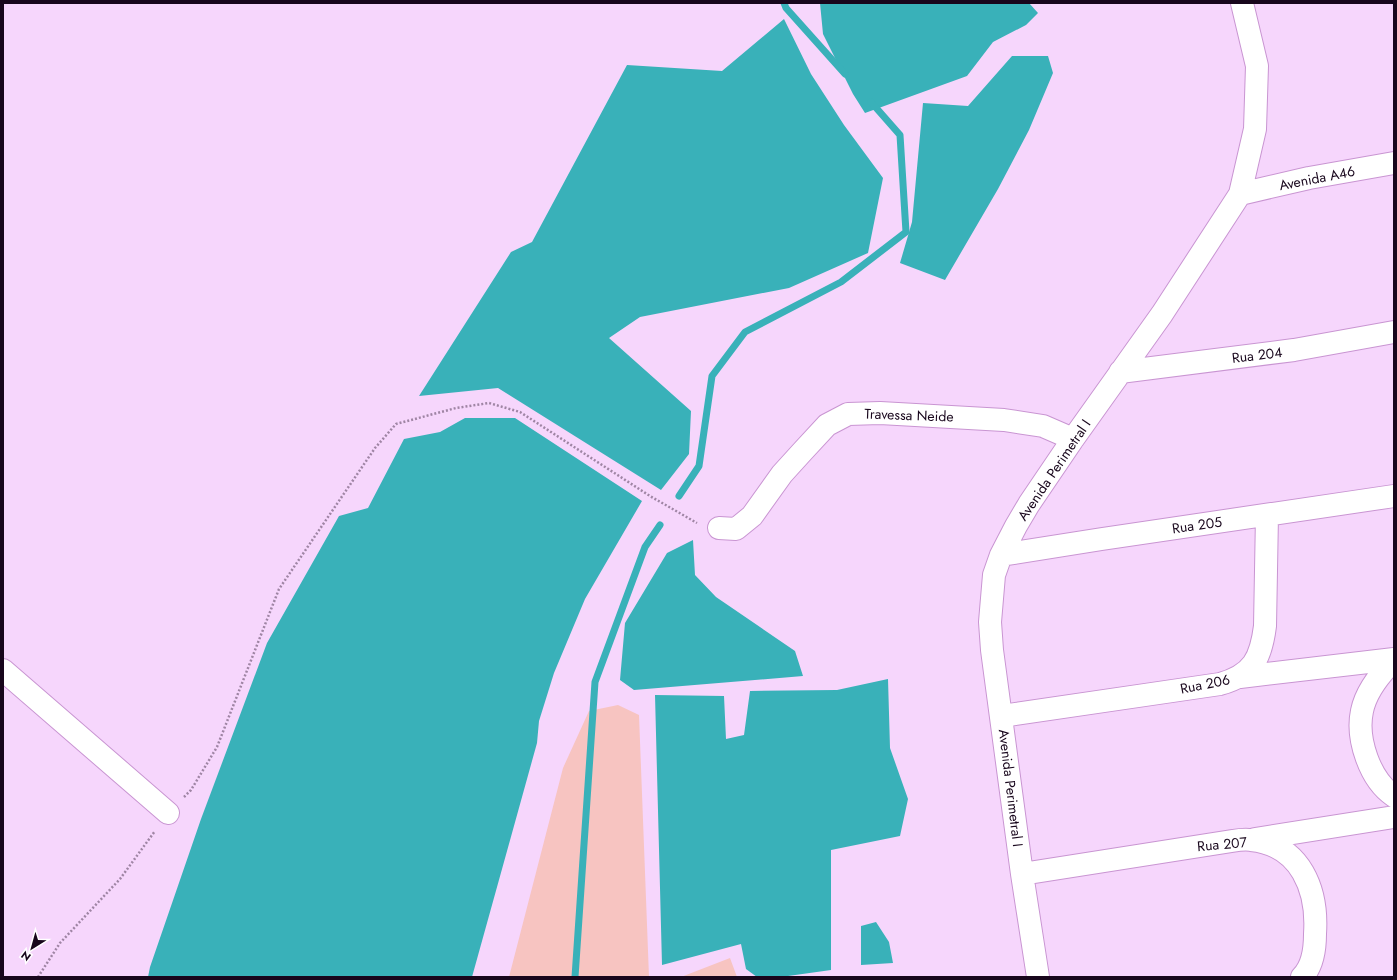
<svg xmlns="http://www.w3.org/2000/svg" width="1397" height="980" viewBox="0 0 1397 980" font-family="Jost,sans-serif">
<rect width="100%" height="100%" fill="#f6d6fc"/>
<path fill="#f7c4c1" d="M 618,705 L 639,715 L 649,977 L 509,977 L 563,768 L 589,711 Z
M 730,958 L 737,977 L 681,977 Z"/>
<path fill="#39b1b9" d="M 820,3 L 1029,3 L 1038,13 L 1026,25 L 993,42 L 967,76 L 865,113 L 853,94 L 823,34 Z
M 784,19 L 811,74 L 844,125 L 883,178 L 868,253 L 789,288 L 640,317 L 609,338 L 691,411 L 689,454 L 661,490 L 498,388 L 419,396 L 511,252 L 532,242 L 627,65 L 722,71 Z
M 1012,56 L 1048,56 L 1053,73 L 1029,130 L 998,189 L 945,280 L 900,263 L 912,222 L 923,103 L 968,106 Z
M 465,418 L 515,418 L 642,501 L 585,599 L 554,673 L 539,721 L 537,743 L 472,977 L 148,977 L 150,967 L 201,819 L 267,643 L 339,516 L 368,508 L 404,439 L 440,432 Z
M 693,540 L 695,575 L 716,597 L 795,651 L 803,676 L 634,690 L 620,680 L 625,623 L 667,553 Z
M 888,679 L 890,748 L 908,799 L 900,836 L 831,850 L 831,970 L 781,977 L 757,977 L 746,969 L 741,944 L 662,965 L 655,695 L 724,696 L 726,739 L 744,735 L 750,691 L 837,690 Z
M 876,922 L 889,942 L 893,963 L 861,965 L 861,926 Z"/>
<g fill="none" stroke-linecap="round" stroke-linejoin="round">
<path stroke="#39b1b9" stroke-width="7" d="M 784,3 L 786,8 L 845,74
M 679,496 L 699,466 L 712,376 L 745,332 L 841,282 L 906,232 L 900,135 L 871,102
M 575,977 L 595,682 L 645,547 L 660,525"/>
<g stroke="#c995d2" stroke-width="24">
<path id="minor" d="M 1240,194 L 1309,178 L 1394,163
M 1120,372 L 1294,350 L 1394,332
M 719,528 L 736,529 L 752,516 L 782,474 L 802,452 L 827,425 L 848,414 L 880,413 L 1004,420 L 1043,426 L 1073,439
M 1001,555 L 1102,539 L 1394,496
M 1394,660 C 1380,674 1366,691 1362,711 C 1356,739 1370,780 1394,796
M 3,670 L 168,813
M 1240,677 L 1394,659
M 1002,716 L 1220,684 C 1253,675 1261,658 1265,626 L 1267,515
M 1255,839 L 1394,817
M 1022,874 L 1232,841 C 1238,840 1245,839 1251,840 C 1301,845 1318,890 1315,934 C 1315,949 1313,966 1302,977
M 1038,977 L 1022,874 L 992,650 L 990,622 L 994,575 L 1001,555 L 1016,526 L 1029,504 L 1073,439 L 1162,314 L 1240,194 L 1255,129 L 1257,66 L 1242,3"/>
</g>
<path stroke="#9f85a4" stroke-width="2.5" stroke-dasharray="2 2" stroke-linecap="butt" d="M 184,797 L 191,790 L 217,747 L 279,589 L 375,448 L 396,424 L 456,408 L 489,403 L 520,412 L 650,496 L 697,523
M 38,977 L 60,943 L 120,879 L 155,831"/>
<use href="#minor" stroke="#fff" stroke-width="22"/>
</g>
<g text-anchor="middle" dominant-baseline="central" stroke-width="4" stroke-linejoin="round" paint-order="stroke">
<g font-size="14" fill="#18061c" stroke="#fff">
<text transform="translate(1317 178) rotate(-11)">Avenida A46</text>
<text transform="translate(1257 355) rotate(-7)">Rua 204</text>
<text transform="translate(909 415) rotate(2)">Travessa Neide</text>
<text transform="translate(1054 470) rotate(-56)">Avenida Perimetral I</text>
<text transform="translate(1197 525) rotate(-8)">Rua 205</text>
<text transform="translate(1205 684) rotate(-11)">Rua 206</text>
<text transform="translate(1011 788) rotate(83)">Avenida Perimetral I</text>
<text transform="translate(1222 844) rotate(-5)">Rua 207</text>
</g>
</g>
<rect width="1397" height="980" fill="none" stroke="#18061c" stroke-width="8"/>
<g transform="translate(32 948) rotate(217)" stroke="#ffffff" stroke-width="3" paint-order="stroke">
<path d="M0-3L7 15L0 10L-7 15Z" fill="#18061c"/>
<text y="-6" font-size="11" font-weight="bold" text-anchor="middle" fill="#18061c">N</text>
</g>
</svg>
